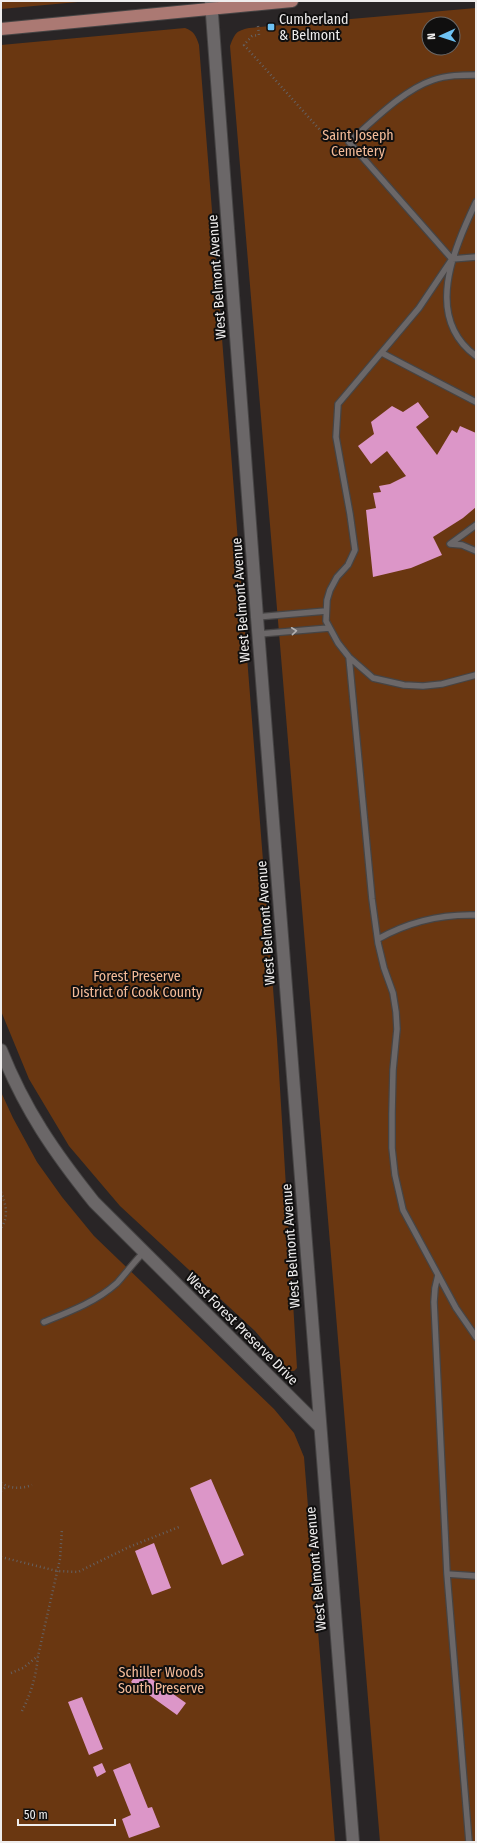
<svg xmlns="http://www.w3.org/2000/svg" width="477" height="1843" viewBox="0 0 477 1843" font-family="'Fira Sans Condensed',sans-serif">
<rect width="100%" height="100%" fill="#292526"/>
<path fill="#6a3711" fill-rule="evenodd" d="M 1,1 L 89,1 L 1,9 Z
M 476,8 L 476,1842 L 380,1842 L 230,46 C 235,33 236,31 249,28 ZM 429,24 L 453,24 L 453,48 L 429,48 Z
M 185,28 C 194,31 196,36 199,45 L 277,1039 L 297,1368 L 294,1371 L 289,1371 L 255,1331 L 120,1206 L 69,1146 L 29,1079 L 1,1011 L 1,45 Z
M 1,1092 L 13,1118 L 37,1162 L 62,1197 L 94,1236 L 274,1409 L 294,1433 L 304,1457 L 335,1842 L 1,1842 Z"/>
<path fill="#dc96c8" d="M 418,402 L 429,417 L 416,427 L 437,455 L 452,430 L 457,433 L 460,426 L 476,433 L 476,507 L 463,518 L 433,537 L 442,555 L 411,568 L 373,577 L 366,510 L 376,508 L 373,493 L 381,492 L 379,486 L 390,484 L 406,476 L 387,451 L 371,464 L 358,446 L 374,434 L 371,422 L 392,406 L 403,412 Z
M 211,1479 L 244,1555 L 222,1565 L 190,1488 Z
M 154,1543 L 171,1588 L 152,1595 L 135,1551 Z
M 139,1670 L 186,1703 L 177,1715 L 131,1682 Z
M 82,1697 L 103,1749 L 89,1755 L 68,1702 Z
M 102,1763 L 106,1772 L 97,1777 L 93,1767 Z
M 130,1763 L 148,1808 L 152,1807 L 160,1827 L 129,1838 L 122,1819 L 131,1815 L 113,1770 Z"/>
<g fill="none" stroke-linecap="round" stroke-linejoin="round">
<g stroke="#464444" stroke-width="8">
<path id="lane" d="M 476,202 C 454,249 423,317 476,356
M 452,259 L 419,308 L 338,404 L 336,437 L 350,514 L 355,550 L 348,565 L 337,577 L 330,590 L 327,600 L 326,621 L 338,643 L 349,657 L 373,678 L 404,685 L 423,686 L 442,684 L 476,675
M 452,259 L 349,142 C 372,122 403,90 433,80 C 447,75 462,75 476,75
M 452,259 L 476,257
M 382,353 L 476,402
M 476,525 L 450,544 L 462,545 L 476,551
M 257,617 L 326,611
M 259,634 L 329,628
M 349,657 L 372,899 L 378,943 L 384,968 L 393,993 L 396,1012 L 397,1029 L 393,1070 L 392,1113 L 392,1148 L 395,1175 L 403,1210 L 456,1308 L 476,1337
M 378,939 C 408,922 442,914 476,915
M 438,1275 L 435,1288 L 434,1302 L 447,1574 L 469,1842
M 44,1322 C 69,1312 96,1302 117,1283 C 126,1273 134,1262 143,1253
M 447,1574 L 476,1576"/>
</g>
<g stroke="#464444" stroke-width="14">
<path id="secondary" d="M 211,1 L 257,617 L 353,1842
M 1,1050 C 25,1110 54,1152 94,1202 L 320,1427"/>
</g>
<g stroke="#464444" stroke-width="14">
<path id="primary" d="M 1,29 L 292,1"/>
</g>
<path stroke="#656162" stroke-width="2.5" stroke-dasharray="1 3" stroke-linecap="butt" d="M 258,26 L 259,35 L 252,36 L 244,45 L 329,140 L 331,137 L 341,140
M 1,1192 C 6,1204 9,1217 1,1228
M 1,1483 C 11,1489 21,1489 32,1485
M 1,1491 L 7,1486
M 1,1557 L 57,1571 L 78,1572 L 129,1547 L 179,1527
M 11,1673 L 23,1668 L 38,1656
M 22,1711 C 31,1693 36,1677 38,1656 L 60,1559 L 62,1529"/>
<use href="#lane" stroke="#6b6768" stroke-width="5.5"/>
<use href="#secondary" stroke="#6b6768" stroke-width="12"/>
<use href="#primary" stroke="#ab7973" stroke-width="12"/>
</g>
<defs><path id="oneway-chevron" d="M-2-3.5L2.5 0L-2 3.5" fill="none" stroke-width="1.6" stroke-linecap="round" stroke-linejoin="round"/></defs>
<use stroke="#b4b1b1" href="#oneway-chevron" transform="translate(294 631) rotate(-6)"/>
<rect fill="#6ec2f3" stroke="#100f0f" stroke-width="1.5" x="267" y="23" width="8" height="8" rx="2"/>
<g text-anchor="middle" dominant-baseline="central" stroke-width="4" stroke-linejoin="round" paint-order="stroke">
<g font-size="14" fill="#efeded" stroke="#100f0f" text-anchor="start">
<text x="279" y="19">Cumberland<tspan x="279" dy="16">&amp; Belmont</tspan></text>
</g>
<g font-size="14" fill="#f5bc99" stroke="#100f0f">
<text x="358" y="135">Saint Joseph<tspan x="358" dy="16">Cemetery</tspan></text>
<text x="137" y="976">Forest Preserve<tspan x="137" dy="16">District of Cook County</tspan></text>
<text x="161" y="1672">Schiller Woods<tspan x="161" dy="16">South Preserve</tspan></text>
</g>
<g font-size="14" fill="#efeded" stroke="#100f0f">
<text transform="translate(217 277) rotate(-94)">West Belmont Avenue</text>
<text transform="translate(241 600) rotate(-94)">West Belmont Avenue</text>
<text transform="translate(266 923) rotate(-94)">West Belmont Avenue</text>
<text transform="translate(291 1246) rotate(-94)">West Belmont Avenue</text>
<text transform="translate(242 1329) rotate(45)">West Forest Preserve Drive</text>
<text transform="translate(316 1569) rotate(-95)">West Belmont Avenue</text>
</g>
</g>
<rect width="477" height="1843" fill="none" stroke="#efeded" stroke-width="4"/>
<g transform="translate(441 36) rotate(267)"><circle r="19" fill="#100f0f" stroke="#696868"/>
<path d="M0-3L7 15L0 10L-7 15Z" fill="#6ec2f3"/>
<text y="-6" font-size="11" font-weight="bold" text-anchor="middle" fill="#efeded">N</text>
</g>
<path d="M18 1819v6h97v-6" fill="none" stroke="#efeded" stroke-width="2"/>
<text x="24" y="1819" font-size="12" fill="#efeded" stroke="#100f0f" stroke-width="3" paint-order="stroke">50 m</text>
</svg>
